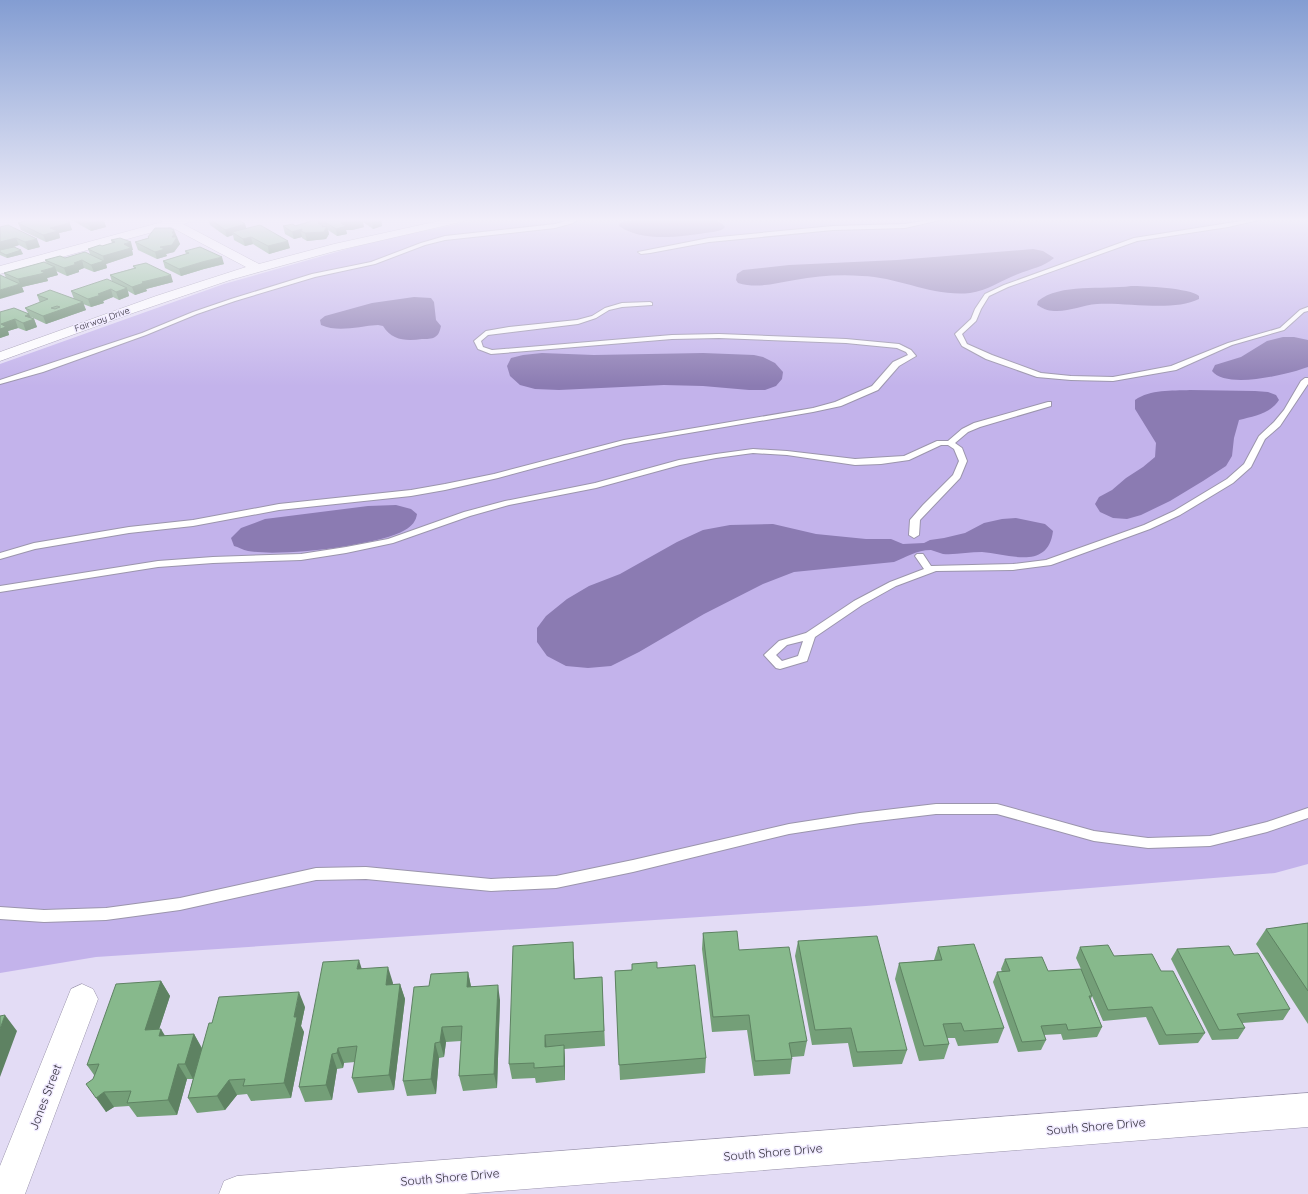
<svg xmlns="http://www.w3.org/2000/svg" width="1308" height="1194" viewBox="0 0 1308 1194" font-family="Quicksand,sans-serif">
<rect width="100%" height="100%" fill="#e3dcf5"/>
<path fill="#c3b3eb" d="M 483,219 L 1308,219 L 1308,864 L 1275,873 L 866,906 L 96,957 L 0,973 L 0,364 L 224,284 L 379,240 Z"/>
<path fill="#8b7bb2" d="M 667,219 C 680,218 718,215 725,227 C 721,232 711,232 705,233 C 679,237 642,242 619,226 L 620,223 L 626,221 Z
M 1033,249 L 1043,251 L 1054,258 C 1044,267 1030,269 1018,274 C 1002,280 987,291 970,293 C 933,297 898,277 862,276 C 840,274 817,276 795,280 C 775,283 758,289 738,283 L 736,280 L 737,274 L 743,270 L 789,265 L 897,260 Z
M 1131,286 C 1144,286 1190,288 1199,296 L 1199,299 C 1173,312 1126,302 1097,304 C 1082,305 1069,312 1054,311 C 1048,311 1042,308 1037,305 L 1038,301 C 1060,283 1103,290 1131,286 Z
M 414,297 L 431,298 L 434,302 L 436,320 L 441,326 C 440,330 439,335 435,337 C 432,339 426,339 422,339 C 407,341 392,341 383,326 L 378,325 C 359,326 339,333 321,325 L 320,320 L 325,316 L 372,303 Z
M 1283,337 L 1294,337 L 1308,340 L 1308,367 C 1289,374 1227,390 1212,371 L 1215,365 L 1241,357 L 1267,341 Z
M 542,353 L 594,355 L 703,353 L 754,355 L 763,357 L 775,363 L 783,372 L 782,379 L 776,386 L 765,390 L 749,390 L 703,386 L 664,385 L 559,390 L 535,389 L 520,385 L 510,376 L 507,366 L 511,358 L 523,355 Z
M 1190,390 L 1255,391 L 1268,392 L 1276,395 L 1279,400 C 1270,414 1254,416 1239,420 L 1234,438 L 1232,456 L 1226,466 L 1203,481 L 1170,501 L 1141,515 L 1127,519 L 1113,518 L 1100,512 L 1095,504 L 1099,497 L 1112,490 L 1126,478 L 1143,467 L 1155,457 L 1156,443 L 1135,409 L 1135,400 C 1151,389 1171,391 1190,390 Z
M 396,505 L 411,509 L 417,514 C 416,521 412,526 405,530 C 378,546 279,557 248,551 C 243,550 238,547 234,546 L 231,538 L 241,528 L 265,519 L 368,506 Z
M 1016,518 L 1045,524 L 1053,531 C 1048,571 1009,554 982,552 C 969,552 956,555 943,554 C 939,553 935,551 931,550 C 916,550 907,557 894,562 L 794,572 L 763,584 L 704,614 L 639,652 L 611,666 L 588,668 L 566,666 L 547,656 L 537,642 L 537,628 L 546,616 L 567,599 L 589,586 L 620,574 L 677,542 L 703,530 L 730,525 L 773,524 L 816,534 L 866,539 L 891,539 L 903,544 L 924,543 L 930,540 L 944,538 L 965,533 L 984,523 L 1002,519 Z"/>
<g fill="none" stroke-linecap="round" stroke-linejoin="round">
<g stroke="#9b95ac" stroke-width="2">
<path id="lane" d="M 573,219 L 579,219 L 573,223 L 555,228 L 445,240 L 425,245 L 375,264 L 315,277 L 235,301 L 197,314 L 146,335 L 43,372 L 0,384 L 0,380 L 142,333 L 193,312 L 231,299 L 312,274 L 371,262 L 421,243 L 445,236 L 555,224 Z
M 935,219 L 944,219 L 905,228 L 833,230 L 709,242 L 650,253 L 641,254 L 638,252 L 709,238 L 833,226 L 905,224 Z
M 1254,219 L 1263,219 L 1228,227 L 1137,241 L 1008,287 L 989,296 L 981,309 L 976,321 L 962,334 L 967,344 L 992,355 L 1041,373 L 1071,376 L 1113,377 L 1171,366 L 1228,343 L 1280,328 L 1300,310 L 1308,307 L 1308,311 L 1304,312 L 1284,330 L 1232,345 L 1176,370 L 1113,381 L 1071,380 L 1037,377 L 986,359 L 962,346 L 955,334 L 971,319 L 975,309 L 985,294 L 1004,285 L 1134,238 Z
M 650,302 L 652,303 L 652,305 L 622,307 L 609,310 L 596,318 L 578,324 L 488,335 L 481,341 L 483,347 L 492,350 L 672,335 L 719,334 L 846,339 L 899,344 L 911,350 L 916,356 L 899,366 L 878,390 L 841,406 L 813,412 L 624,444 L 498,478 L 445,490 L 411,496 L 279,510 L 193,526 L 129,533 L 35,549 L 0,559 L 0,553 L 34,543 L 129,527 L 193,520 L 279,504 L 411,490 L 445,484 L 494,474 L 624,440 L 813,408 L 835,402 L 872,386 L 893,362 L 908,355 L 906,352 L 897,348 L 846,343 L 719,338 L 672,339 L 491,354 L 478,349 L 474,341 L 486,331 L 509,327 L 577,320 L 592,316 L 605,308 L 622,303 Z
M 1305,378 L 1308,378 L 1308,384 L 1280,426 L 1265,439 L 1251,467 L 1233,483 L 1180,515 L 1150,529 L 1051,565 L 1013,570 L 936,571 L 896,586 L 862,605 L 815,637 L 807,661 L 780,669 L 776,668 L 764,655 L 779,641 L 806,633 L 854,601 L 890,582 L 924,569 L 915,556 L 917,554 L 923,554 L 931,566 L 1013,564 L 1046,560 L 1144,525 L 1174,511 L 1227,479 L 1244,464 L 1259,436 L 1274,422 L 1284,410 L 1301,381 ZM 803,641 L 798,656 L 782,661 L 776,655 L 787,645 Z
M 1048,402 L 1051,402 L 1051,406 L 980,427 L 968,432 L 955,443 L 962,448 L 967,461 L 960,478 L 920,520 L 919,535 L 914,538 L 909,535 L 910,520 L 923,505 L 953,475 L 959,461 L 954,449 L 948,445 L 941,445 L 909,460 L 881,464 L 855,465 L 787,455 L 753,453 L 716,458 L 680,465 L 596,488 L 509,505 L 470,516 L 393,543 L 346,553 L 301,560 L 213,563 L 158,567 L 0,592 L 0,586 L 158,561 L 213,557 L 301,554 L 346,547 L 388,539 L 464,512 L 505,501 L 595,483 L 679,460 L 716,454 L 753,449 L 787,451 L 855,459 L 904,456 L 937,441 L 948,441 L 962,429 L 974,423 Z
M 936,804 L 997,804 L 1094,831 L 1148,838 L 1210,836 L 1267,822 L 1308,808 L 1308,818 L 1267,832 L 1210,846 L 1148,848 L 1094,841 L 997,814 L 936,814 L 860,823 L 789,834 L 633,872 L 556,888 L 491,891 L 366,879 L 316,880 L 180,910 L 106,920 L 44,922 L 0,919 L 0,907 L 44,910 L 106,908 L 180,898 L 316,868 L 366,867 L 491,879 L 556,876 L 633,860 L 789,824 L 860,813 Z"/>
</g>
<g stroke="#9b95ac" stroke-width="1">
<path id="street" d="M 161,219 L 194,219 L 193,221 L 183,224 L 259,264 L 334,244 L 448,219 L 467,219 L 465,221 L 335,251 L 230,280 L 133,313 L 0,361 L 0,352 L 156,296 L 246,267 L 171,227 L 0,274 L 0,266 L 162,222 L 160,220 Z
M 82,984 L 93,989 L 98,999 L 25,1194 L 0,1194 L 0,1166 L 71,989 Z
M 1308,1093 L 1308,1127 L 464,1194 L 219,1194 L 224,1181 L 237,1176 Z"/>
</g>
<use href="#lane" fill="#fff" fill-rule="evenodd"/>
<use href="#street" fill="#fff" fill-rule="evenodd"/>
</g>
<path fill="#749f78" d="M 36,218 L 65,218 L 69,221 L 72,230 L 59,233 L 60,238 L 46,242 L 21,230 L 18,223 L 36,220 Z
M 68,218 L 114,218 L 104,221 L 106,227 L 91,231 Z
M 208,218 L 248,218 L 241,220 L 241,221 L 245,224 L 246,228 L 290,248 L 269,254 L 253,244 L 245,246 L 234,240 L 233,235 L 227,237 L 210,225 Z
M 266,218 L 283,218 L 277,220 L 266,219 Z
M 316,218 L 385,218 L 381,219 L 382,226 L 373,229 L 363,222 L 364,227 L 352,230 L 346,230 L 347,234 L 337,236 L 328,230 L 329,234 L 326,239 L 307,241 L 302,238 L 302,237 L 294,239 L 285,234 L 283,226 L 295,226 L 316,220 Z
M 0,227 L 40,247 L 28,250 L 19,245 L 14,247 L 23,254 L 7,258 L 0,255 Z
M 148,237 L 176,237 L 180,244 L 174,252 L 166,254 L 167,256 L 157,259 L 138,250 L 135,242 L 148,238 Z
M 111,240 L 133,250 L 132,250 L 133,255 L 106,264 L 107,268 L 94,272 L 84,268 L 79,270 L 79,272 L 67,276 L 56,271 L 58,275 L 47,278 L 48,281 L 22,287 L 24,292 L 6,278 L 4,273 L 47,264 L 45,260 L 65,258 L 90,254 L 88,249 L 102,246 L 112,243 Z
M 185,251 L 224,264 L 204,269 L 181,276 L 165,268 L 163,261 L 186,254 Z
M 133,266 L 173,282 L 146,289 L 147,291 L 135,295 L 128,291 L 129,296 L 119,300 L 113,297 L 103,301 L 104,303 L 91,307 L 83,304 L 86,310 L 46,324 L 31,317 L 34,319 L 37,327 L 26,331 L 18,328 L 8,331 L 9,335 L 0,338 L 0,312 L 28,313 L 25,308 L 40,303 L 37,295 L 74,299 L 71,291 L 112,282 L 110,275 L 134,268 Z
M 1308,923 L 1308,1024 L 1256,944 L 1266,929 Z
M 703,933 L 739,950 L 807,1041 L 804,1056 L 792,1057 L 792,1059 L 790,1074 L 754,1076 L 747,1030 L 712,1032 L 702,949 Z
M 798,941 L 907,1050 L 902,1064 L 853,1067 L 848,1043 L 812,1045 L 795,956 Z
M 938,947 L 1004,1028 L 998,1043 L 958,1046 L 955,1038 L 947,1038 L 949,1044 L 944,1059 L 919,1061 L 895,979 L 899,963 L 934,960 Z
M 1080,947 L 1114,956 L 1161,971 L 1205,1033 L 1198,1043 L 1159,1045 L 1146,1017 L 1103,1021 L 1092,996 L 1091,999 L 1102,1027 L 1097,1037 L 1063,1040 L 1061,1034 L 1044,1035 L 1046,1040 L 1041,1050 L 1018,1052 L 993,982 L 997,972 L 1002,972 L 1001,969 L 1005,959 L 1048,971 L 1081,969 L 1076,958 Z
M 1177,949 L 1234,955 L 1290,1009 L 1283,1020 L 1242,1023 L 1245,1028 L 1238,1039 L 1212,1040 L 1171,959 Z
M 574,958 L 575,979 L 602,977 L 605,1046 L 564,1049 L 565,1060 L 565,1080 L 536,1083 L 535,1078 L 512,1079 L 509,1064 Z
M 657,968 L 706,1058 L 705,1073 L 620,1080 L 615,971 Z
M 362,969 L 393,983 L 392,984 L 400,984 L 405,999 L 394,1090 L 358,1093 L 352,1078 L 355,1062 L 344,1063 L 343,1068 L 337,1069 L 332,1100 L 305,1102 L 299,1087 Z
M 468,972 L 471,986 L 500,1000 L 497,1088 L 463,1091 L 459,1076 L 461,1041 L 446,1042 L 444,1057 L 439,1058 L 436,1094 L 407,1096 L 403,1081 L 429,986 Z
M 161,981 L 170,996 L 159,1029 L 165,1036 L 194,1034 L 202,1048 L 212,1023 L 305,1007 L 301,1026 L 304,1032 L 291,1098 L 251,1101 L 247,1094 L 237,1095 L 225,1110 L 197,1113 L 188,1098 L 193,1079 L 187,1079 L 177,1115 L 137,1117 L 129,1106 L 114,1107 L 106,1112 L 94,1075 L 87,1065 Z"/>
<path fill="#5e8262" d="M 96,218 L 114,218 L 104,221 L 106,227 L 91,231 L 89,223 Z
M 235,218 L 248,218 L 241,220 L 242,225 L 245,224 L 247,231 L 232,232 L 233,235 L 227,237 L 225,230 Z
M 373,218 L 385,218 L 381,219 L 382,226 L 373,229 L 372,221 Z
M 362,220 L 364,227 L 352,230 L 346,230 L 347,234 L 337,236 L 336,229 L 341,223 Z
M 66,221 L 69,221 L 72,230 L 59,233 L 60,238 L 46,242 L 43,235 L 50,228 Z
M 323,226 L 324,232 L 327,226 L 329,234 L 326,239 L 307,241 L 305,233 Z
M 302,229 L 301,231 L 302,237 L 294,239 L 292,232 Z
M 174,230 L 180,244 L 174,252 L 166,254 L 167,256 L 157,259 L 155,252 L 160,247 Z
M 251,237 L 253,244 L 245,246 L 243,239 Z
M 16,238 L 19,245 L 0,251 L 0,242 Z
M 37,239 L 40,247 L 28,250 L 25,242 Z
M 288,241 L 290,248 L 269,254 L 268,246 Z
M 131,242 L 133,250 L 132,250 L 133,255 L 106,264 L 107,268 L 94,272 L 91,265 L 104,261 L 103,256 L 124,244 Z
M 21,250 L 23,254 L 7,258 L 6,255 Z
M 222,257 L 224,264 L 204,269 L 181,276 L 179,269 L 202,262 Z
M 82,260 L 84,268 L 79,270 L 79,272 L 67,276 L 64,268 L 74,263 Z
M 55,267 L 58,275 L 47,278 L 48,281 L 22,287 L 24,292 L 0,299 L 0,290 L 20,284 L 18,279 Z
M 171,275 L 173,282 L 146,289 L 147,291 L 135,295 L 132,287 L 142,282 Z
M 127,288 L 129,296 L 119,300 L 116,292 Z
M 111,289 L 113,297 L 103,301 L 104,303 L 91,307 L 88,299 L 98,294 Z
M 83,302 L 86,310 L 46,324 L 43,316 Z
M 29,314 L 32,320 L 34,319 L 37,327 L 26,331 L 23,323 L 25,316 Z
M 15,319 L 18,328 L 8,331 L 9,335 L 0,338 L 0,329 L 1,324 Z
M 573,942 L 574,958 L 575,995 L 574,979 Z
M 359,960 L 364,976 L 357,969 Z
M 388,967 L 393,983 L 390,1000 L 386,985 Z
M 468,972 L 471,987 L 467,987 Z
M 161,981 L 170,996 L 154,1045 L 145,1030 Z
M 400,984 L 405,999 L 394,1090 L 389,1075 Z
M 498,985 L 500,1000 L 497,1088 L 494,1074 Z
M 299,992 L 305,1007 L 301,1026 L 304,1032 L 291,1098 L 284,1083 L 294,1017 Z
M 5,1015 L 17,1031 L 0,1077 L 0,1029 Z
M 442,1027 L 446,1042 L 444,1057 L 440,1042 Z
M 161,1029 L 170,1044 L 159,1036 Z
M 194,1034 L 202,1049 L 193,1079 L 185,1064 Z
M 545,1035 L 547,1050 L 545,1047 Z
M 435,1043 L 439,1058 L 436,1094 L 431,1079 Z
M 564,1045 L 565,1060 L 565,1080 L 564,1066 Z
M 338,1048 L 344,1063 L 343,1068 L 337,1053 Z
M 332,1054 L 337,1069 L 332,1100 L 326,1085 Z
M 178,1064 L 187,1079 L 177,1115 L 168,1100 Z
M 229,1080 L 237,1095 L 225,1110 L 217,1096 Z
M 104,1092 L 114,1107 L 106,1112 L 96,1098 Z"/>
<path fill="#87b98c" stroke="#5e8262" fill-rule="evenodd" d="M 37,218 L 65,218 L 69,221 L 66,221 L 70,223 L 50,228 L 58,231 L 43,235 L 18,223 L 32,219 L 39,221 L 36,219 Z
M 79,218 L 101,218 L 103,220 L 89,223 Z
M 209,218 L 238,218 L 237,219 L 245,224 L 225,230 Z
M 319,218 L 361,218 L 362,220 L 350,222 L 341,223 L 346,226 L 336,229 Z
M 367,218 L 380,218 L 381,219 L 372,221 Z
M 315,220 L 320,222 L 318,223 L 323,226 L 322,227 L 327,226 L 324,232 L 305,233 L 301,231 L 302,229 L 292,232 L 283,226 L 293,224 L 295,226 Z
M 8,225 L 37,239 L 25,242 L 16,238 L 0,242 L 0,227 Z
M 260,225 L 288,241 L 268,246 L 251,237 L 243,239 L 232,232 Z
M 155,228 L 170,228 L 174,230 L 172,233 L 175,233 L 172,237 L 177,237 L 172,245 L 160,247 L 165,249 L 155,252 L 135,242 L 149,238 L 148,237 Z
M 120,238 L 131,242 L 124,244 L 131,248 L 103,256 L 88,249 L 100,245 L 102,246 L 115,242 L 111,240 Z
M 14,247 L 21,250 L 6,255 L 0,252 L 0,250 Z
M 200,247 L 222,257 L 202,262 L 179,269 L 163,261 L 189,253 L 185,251 Z
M 85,252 L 104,261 L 91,265 L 82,260 L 74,263 L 77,264 L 64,268 L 45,260 L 60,256 L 65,258 Z
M 44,262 L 55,267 L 41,271 L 45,273 L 18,279 L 4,273 Z
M 146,263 L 171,275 L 142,282 L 144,283 L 132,287 L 110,275 L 136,268 L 133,266 Z
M 0,275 L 20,284 L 0,290 Z
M 107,279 L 127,288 L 116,292 L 111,289 L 98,294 L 101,295 L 88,299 L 71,291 Z
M 50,290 L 83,302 L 43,316 L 25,308 L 48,299 L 37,295 ZM 57,306 L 60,307 L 55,309 L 51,308 Z
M 14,308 L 29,314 L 25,316 L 34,319 L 23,323 L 15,319 L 1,324 L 6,327 L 0,329 L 0,312 Z
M 1308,923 L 1308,991 L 1266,929 Z
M 737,931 L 739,950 L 789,947 L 807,1041 L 789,1043 L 792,1059 L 755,1061 L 749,1015 L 713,1017 L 703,933 Z
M 877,936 L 907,1050 L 857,1052 L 851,1028 L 815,1030 L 798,941 Z
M 573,942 L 574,979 L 602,977 L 604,1031 L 545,1035 L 545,1047 L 564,1045 L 564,1066 L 534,1068 L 534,1063 L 509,1064 L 513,946 Z
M 974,944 L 1004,1028 L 964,1031 L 961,1023 L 943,1024 L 949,1044 L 924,1046 L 899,963 L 942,960 L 938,947 Z
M 1108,945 L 1114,956 L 1152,954 L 1161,971 L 1173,971 L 1205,1033 L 1166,1035 L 1152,1007 L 1108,1010 L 1080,947 Z
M 1229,946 L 1234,955 L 1258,953 L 1290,1009 L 1237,1014 L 1245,1028 L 1219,1030 L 1177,949 Z
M 1042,957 L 1048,971 L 1081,969 L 1092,996 L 1089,996 L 1102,1027 L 1068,1030 L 1066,1024 L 1041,1026 L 1046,1040 L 1022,1042 L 997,972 L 1010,971 L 1005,959 Z
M 359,960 L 357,969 L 388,967 L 386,985 L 400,984 L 389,1075 L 352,1078 L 357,1046 L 338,1048 L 337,1053 L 332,1054 L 326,1085 L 299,1087 L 323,962 Z
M 657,962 L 657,968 L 695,965 L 706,1058 L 619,1065 L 615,971 L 632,970 L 632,964 Z
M 468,972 L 467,987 L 498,985 L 494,1074 L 459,1076 L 462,1026 L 442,1027 L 440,1042 L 435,1043 L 431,1079 L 403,1081 L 414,987 L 429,986 L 431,974 Z
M 161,981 L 145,1030 L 161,1029 L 159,1036 L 194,1034 L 185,1064 L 178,1064 L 168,1100 L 127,1103 L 131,1091 L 104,1092 L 96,1098 L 86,1084 L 93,1079 L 99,1064 L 87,1065 L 116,984 Z
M 299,992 L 294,1017 L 297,1017 L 284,1083 L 243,1086 L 245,1079 L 229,1080 L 217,1096 L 188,1098 L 209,1023 L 212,1023 L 219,997 Z
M 5,1015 L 0,1029 L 0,1016 Z"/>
<linearGradient id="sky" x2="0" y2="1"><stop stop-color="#839dd2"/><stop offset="0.57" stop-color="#f2effa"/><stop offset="1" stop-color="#f2effa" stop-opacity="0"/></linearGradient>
<rect width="1308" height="386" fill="url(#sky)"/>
<g text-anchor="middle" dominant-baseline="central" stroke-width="3" stroke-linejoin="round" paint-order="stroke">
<g font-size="9" fill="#33303a" stroke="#f0eaff">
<text transform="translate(102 319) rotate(-19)">Fairway Drive</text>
</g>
<g font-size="12" fill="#33303a" stroke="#f0eaff">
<text transform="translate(45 1097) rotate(-69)">Jones Street</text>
<text transform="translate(1096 1126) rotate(-5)">South Shore Drive</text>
<text transform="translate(773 1152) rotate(-5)">South Shore Drive</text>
<text transform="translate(450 1177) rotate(-5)">South Shore Drive</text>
</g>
</g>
</svg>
